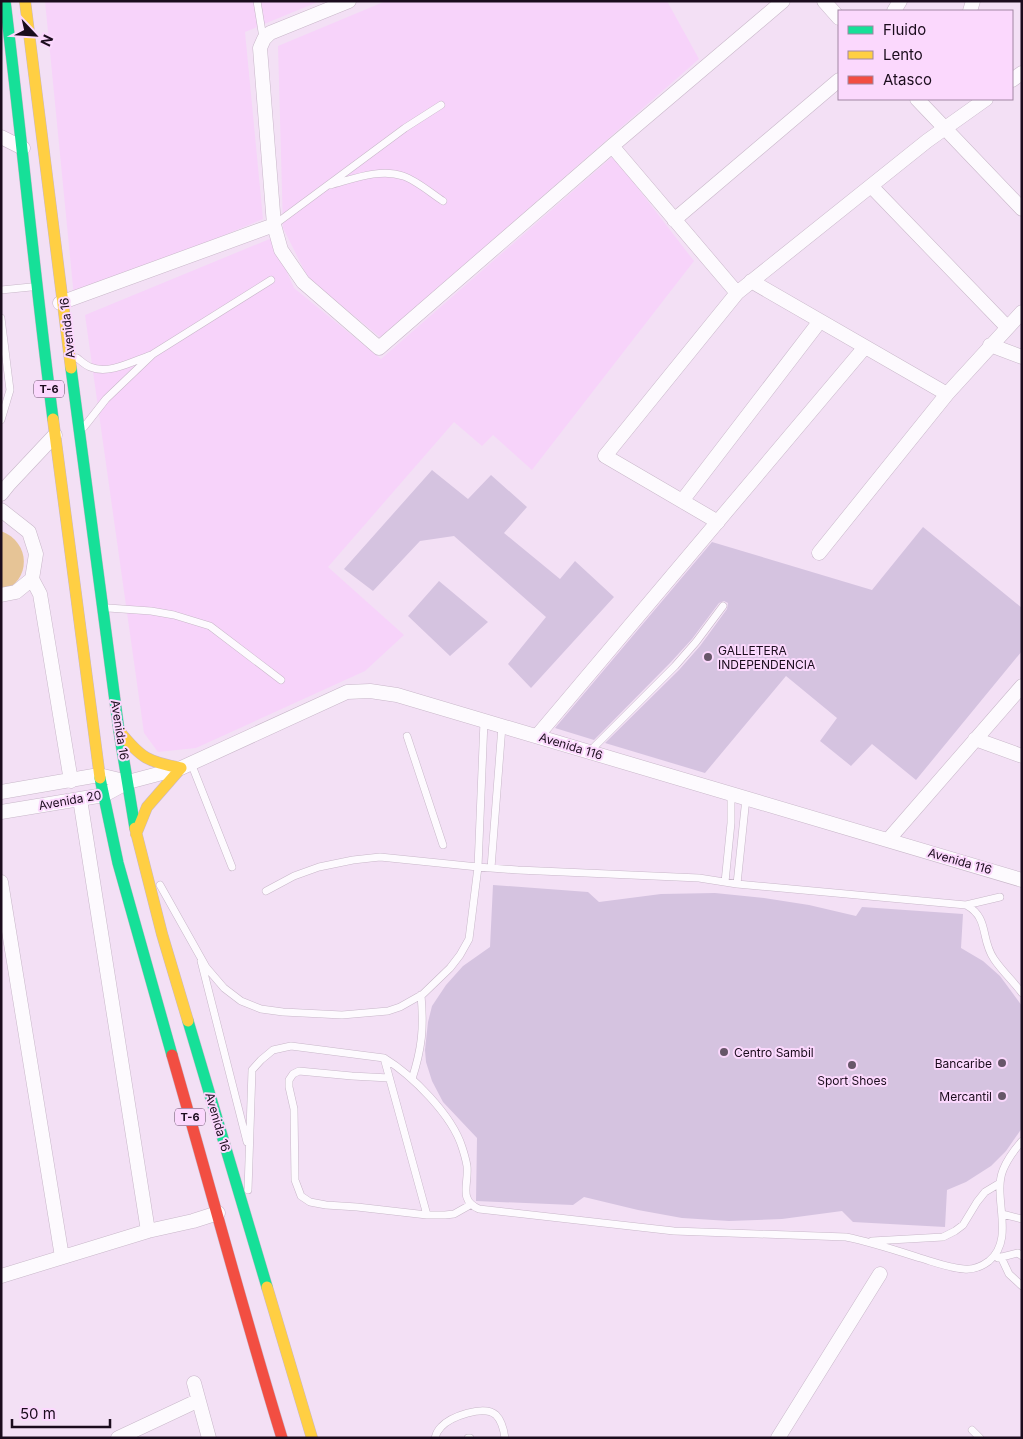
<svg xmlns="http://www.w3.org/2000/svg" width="1023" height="1439" viewBox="0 0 1023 1439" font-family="Inter,sans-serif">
<rect width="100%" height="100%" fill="#f3e0f5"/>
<path fill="#f7d3fa" d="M 45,1 L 320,1 L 245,32 L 263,219 L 74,297 Z
M 386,1 L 667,1 L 699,59 L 381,338 L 308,278 L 283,228 L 278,46 Z
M 613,156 L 694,261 L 532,470 L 493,435 L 482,446 L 454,422 L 328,567 L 404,635 L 365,671 L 196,748 L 158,752 L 144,733 L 85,315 L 272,238 L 294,288 L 381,359 Z"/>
<path fill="#e6c496" d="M 1,531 C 31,542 32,581 1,592 Z"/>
<path fill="#d5c3e0" d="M 432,470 L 468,499 L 491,475 L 527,507 L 504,533 L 560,579 L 575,561 L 614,597 L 531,688 L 508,664 L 546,617 L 454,536 L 420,541 L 373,591 L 344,569 Z
M 923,527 L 1022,608 L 1022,651 L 916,780 L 872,744 L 851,766 L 820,741 L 837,718 L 786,676 L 705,773 L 605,743 L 679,670 L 700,646 L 727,609 L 728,603 L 724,601 L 719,603 L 692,639 L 671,662 L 594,740 L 555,728 L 712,542 L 872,590 Z
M 439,581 L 488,622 L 450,656 L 408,616 Z
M 493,885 L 588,892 L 599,902 L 661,894 L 715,893 L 764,898 L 809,905 L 856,916 L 862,907 L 963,914 L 961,948 L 983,961 L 1000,976 L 1022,1006 L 1022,1128 L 1006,1151 L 991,1166 L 966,1182 L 947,1190 L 945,1227 L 853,1222 L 842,1211 L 782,1219 L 729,1221 L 682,1218 L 638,1210 L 584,1197 L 573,1205 L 476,1201 L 477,1138 L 443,1102 L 432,1081 L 426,1062 L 425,1050 L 428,1022 L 432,1006 L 446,985 L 463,966 L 490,947 Z"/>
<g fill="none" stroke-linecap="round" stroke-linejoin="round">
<g stroke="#c8b7c9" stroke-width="8">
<path id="lane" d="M 257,1 L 263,38
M 330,185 C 353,179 380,168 403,176 C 416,180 432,194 443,201
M 274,225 L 405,128 L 441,105
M 1,290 L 31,287
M 1,318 L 10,390 L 1,420
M 77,358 C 81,361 85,365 90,367 C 109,375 133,361 151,355
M 84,427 L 106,399 L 153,354 L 271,280
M 108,608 L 151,611 L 174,615 L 210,626 L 281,680
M 407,736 L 443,845
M 589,752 L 675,666 L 696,642 L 723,606
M 191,763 L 232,867
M 491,868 L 502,726
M 725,882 L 731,823 L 731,794
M 737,884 L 746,798
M 160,885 L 206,967 L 224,988 L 241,1001 L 261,1009 L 283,1012 L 342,1015 L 388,1011 L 400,1007 L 423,994 L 450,968 L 460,955 L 469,939 L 478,867 L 518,870 L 699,878 L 737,884 L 966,905 C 990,918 980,939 994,959 C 1002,971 1013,981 1022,993
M 266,891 L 294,876 L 319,867 L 353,860 L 380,857 L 478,867 L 484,721
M 966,905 L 1000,897
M 201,961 L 247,1142
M 384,1058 L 427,1215
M 389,1078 L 352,1076 L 299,1071 L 293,1074 L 289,1080 L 289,1087 L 294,1109 L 295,1180 L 301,1196 L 310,1202 L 326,1205 L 357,1207 L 427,1215 L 445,1215 L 454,1214 L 470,1205
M 412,1079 C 422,1048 424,1028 421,995
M 248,1190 L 252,1070 L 261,1060 L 273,1050 L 291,1046 L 384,1058 C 412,1075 452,1115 462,1147 C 464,1153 466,1160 467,1166 C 469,1184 458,1200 479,1209 L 674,1231 L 846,1237 C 871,1242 895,1250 920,1258 C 934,1262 949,1268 964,1269 C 974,1270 981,1267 989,1261 C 1016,1239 992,1197 1003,1170 C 1007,1160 1015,1149 1022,1141
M 1002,1214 L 1022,1219
M 872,1241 L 943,1237 L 955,1231 L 963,1225 L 977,1202 L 985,1192 L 1000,1183
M 1001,1257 L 1009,1274 L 1022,1286
M 998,1258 L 1018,1253 L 1022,1256
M 972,1430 L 980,1438
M 435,1438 C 436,1434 438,1430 441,1427 C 450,1417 484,1404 496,1415 C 501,1420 504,1431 505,1438
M 468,1438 L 470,1438"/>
</g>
<g stroke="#c8b7c9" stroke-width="15">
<path id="street" d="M 824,1 L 839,18
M 894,11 L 900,1
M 970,11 L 973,1
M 1012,80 L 1022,73
M 917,99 L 1022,209
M 1,137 L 23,148
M 612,146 L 737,293
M 871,186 L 1007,327
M 674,220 L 839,80
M 274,225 L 281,250 L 303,282 L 379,348 L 612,146 L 783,1
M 751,281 L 947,394
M 60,303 L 274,225 L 260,48 L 264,39 L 270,33 L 349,1
M 990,345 L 1022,357
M 1,494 L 9,484 L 55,435
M 682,501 L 820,321
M 1,510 L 29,532 L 36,554 L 32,579 L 16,592 L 1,595
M 718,522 L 605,456 L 737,293 L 927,141 L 986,99
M 819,553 L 947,394 L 1022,312
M 32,579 L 40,594 L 71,781
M 537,736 L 865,347
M 975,739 L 1022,756
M 1,792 L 99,775 L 128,782
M 80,799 L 148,1231
M 1,812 L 104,795 L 128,782 L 181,768 L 347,692 L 370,691 L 397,695 L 1022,880
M 888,840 L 1022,686
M 1,882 L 62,1257
M 1,1276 L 148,1231 L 193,1221 L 218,1213
M 194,1383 L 209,1438
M 118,1438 L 197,1401
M 778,1438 L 880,1274"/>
</g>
<g stroke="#c8b7c9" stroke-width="12">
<path id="fast" d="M 5,1 C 22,140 35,280 53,419
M 71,368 L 119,731 L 135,828
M 100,778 L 118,863 L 172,1055
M 188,1021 L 267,1287"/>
</g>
<g stroke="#c8b7c9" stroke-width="12">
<path id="slow" d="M 25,1 L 71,368
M 53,419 L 100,778
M 120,732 C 141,758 148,762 181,768
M 135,828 L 162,934 L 188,1021
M 136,834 L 147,807 L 181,768
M 267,1287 L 312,1438"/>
</g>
<g stroke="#c8b7c9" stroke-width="12">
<path id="jam" d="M 172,1055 C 209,1183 243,1311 282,1438"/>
</g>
<use href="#lane" stroke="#fdfafe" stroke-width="7"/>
<use href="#street" stroke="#fdfafe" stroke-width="14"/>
<use href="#fast" stroke="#16e098" stroke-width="11"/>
<use href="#slow" stroke="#ffcf43" stroke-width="11"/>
<use href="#jam" stroke="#f24e42" stroke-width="11"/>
</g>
<g fill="#675669" stroke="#fbd8fd" stroke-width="2">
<circle cx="708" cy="657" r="5"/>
<circle cx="724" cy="1052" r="5"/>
<circle cx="1002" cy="1063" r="5"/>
<circle cx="852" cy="1065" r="5"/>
<circle cx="1002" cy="1096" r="5"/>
</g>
<g text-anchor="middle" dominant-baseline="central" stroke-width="4" stroke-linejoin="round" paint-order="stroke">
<g fill="#fbd8fd" stroke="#5e4960" stroke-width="1">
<rect x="34" y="380.5" width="30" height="17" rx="4"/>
<rect x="175" y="1108.5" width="30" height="17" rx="4"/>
</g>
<g font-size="11" font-weight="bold" fill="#1b0c1d">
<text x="49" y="389">T-6</text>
<text x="190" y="1117">T-6</text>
</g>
<g font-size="12" fill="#1b0c1d" stroke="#fbd8fd">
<text transform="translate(67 328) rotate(-96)">Avenida 16</text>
<text transform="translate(120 730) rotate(81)">Avenida 16</text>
<text transform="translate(571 746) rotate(17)">Avenida 116</text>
<text transform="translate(70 800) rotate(-10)">Avenida 20</text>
<text transform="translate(960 861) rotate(16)">Avenida 116</text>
<text transform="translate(218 1122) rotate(74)">Avenida 16</text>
</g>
<g font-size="12" fill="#1b0c1d" stroke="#fbd8fd" text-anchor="start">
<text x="718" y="650">GALLETERA<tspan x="718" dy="14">INDEPENDENCIA</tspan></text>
<text x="734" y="1052">Centro Sambil</text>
<text x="992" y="1063" text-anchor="end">Bancaribe</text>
<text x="852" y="1080" text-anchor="middle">Sport Shoes</text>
<text x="992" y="1096" text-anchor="end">Mercantil</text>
</g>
</g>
<rect width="1023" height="1439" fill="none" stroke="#1b0c1d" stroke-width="5"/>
<rect x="838" y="10" width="175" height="90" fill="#fbd8fd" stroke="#a186a3"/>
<rect x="848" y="26" width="25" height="8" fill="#16e098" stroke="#a186a3"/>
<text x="883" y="35" font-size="15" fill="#1b0c1d">Fluido</text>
<rect x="848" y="51" width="25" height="8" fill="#ffcf43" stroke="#a186a3"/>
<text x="883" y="60" font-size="15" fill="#1b0c1d">Lento</text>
<rect x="848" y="76" width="25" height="8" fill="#f24e42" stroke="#a186a3"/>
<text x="883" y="85" font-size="15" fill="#1b0c1d">Atasco</text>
<g transform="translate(35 35) rotate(115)" stroke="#fbd8fd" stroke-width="4" paint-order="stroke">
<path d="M0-4L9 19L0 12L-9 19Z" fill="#1b0c1d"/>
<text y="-8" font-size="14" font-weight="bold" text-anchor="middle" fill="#1b0c1d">N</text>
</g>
<path d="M12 1419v8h98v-8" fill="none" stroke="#1b0c1d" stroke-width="2.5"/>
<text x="20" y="1419" font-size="15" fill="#1b0c1d" stroke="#fbd8fd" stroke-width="4" paint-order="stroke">50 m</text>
</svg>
